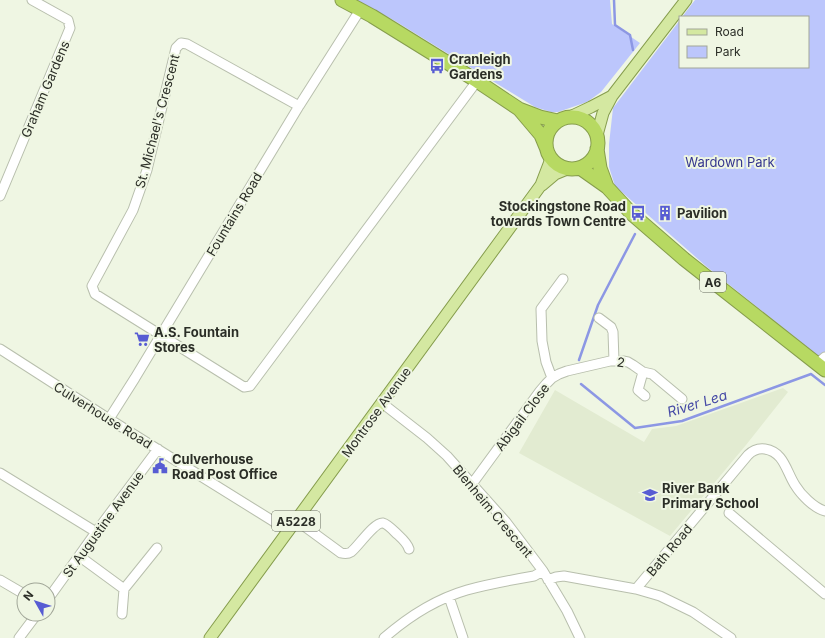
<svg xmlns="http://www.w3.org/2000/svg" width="825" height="638" viewBox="0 0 825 638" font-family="Inter,sans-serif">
<rect width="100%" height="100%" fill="#eff6e3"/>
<path fill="#e2ebd1" d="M 783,388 L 788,392 L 746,445 L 670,536 L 519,453 L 555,390 L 644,442 L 652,429 L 676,426 Z"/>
<path fill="#bcc6fc" d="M 357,0 L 610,0 L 612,24 L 640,43 L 601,92 L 587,102 L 558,112 L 551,112 L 535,107 L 395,21 Z
M 695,0 L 825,0 L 825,361 L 707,267 L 615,186 L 609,167 L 609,144 L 613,108 L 680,20 L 680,67 L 808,67 L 808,17 L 682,17 Z"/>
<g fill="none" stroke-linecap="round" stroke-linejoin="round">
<path stroke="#8c97e4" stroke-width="2.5" d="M 614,0 L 615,25 L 630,35 L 633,50
M 579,360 L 598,305 L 635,234
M 581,384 L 635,428 L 682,421 L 811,374 L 825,385"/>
<g stroke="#b8bfad" stroke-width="11">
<path id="minor" d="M 299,106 L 187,44 L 181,43 L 176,48 L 147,170 L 133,210 L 92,286 L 95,294 L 244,387 L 250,386 L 477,81
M 0,196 L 70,28 L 68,20 L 32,0
M 599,318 L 611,327 L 613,332 L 614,361
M 0,349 L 109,419 L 289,531
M 817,364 L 825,357
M 643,372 L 638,390 L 645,396
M 552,378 L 559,374 L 567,371 L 610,361 L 623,361 L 628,362 L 633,365 L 643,372 L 652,374 L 682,399
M 382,403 L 427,438 L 447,456 L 506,522 L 543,571 L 567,611 L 580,638
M 109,419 L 135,378 L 299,106 L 360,10
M 0,473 L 96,532
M 472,484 L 540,391 L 546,384 L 552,378 L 546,362 L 542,341 L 541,309 L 563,279
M 729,513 L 825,594
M 296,520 L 341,553 C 345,554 348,554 351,552 C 358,547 374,522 383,523 C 387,524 392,529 395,532 C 400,537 407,542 409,549
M 79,556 L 124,589 L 157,548
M 0,580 L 24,594
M 548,580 L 556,577 L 564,576 L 636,589 L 660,596 L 693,612 L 731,638
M 636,589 L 748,455 C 753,450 758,448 765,449 C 784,452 786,471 795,485 C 801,495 814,508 825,511
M 449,597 L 463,638
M 48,599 L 79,556 L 96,532 L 158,449
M 122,614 L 124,589
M 19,638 L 37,614
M 384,638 C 408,617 436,599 467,590 C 489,584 511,580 534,576 L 543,571"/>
</g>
<g stroke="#869d4d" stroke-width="13">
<path id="major" d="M 570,117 L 591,107 L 612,96
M 597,135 L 603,113 L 612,96 L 686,0
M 542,185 L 555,174 L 567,169
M 210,638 L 541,185 L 551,159"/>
</g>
<g stroke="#869d4d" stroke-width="15">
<path id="highway" d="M 342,0 L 372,16 L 477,81 L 519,109 L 540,117 L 558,121
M 519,109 L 541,135 L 546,147
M546 143a26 26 0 1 1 52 0a26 26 0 1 1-52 0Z
M 597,149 L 600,168 L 607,187
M 580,168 L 607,187 L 632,214 L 684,259 L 825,370"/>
</g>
<use href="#minor" stroke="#fff" stroke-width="9"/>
<use href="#major" stroke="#d4e8a1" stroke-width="11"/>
<use href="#highway" stroke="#b7d962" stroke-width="13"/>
</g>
<defs>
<g id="bus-bare" transform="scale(1.2)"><path d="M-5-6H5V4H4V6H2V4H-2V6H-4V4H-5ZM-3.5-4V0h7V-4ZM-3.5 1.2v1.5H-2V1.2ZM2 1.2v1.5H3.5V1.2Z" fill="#575cd3" stroke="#eff6e3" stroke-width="2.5" paint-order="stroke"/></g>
<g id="building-bare" transform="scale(1.2)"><path d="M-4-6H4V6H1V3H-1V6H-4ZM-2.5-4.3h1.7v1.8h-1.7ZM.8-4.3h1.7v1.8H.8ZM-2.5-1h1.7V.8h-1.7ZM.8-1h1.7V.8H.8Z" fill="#575cd3" stroke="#eff6e3" stroke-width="2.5" paint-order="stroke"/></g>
<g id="supermarket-bare" transform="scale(1.2)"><path d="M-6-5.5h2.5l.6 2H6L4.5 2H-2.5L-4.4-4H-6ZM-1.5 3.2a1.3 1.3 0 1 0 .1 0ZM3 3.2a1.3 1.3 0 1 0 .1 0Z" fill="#575cd3" stroke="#eff6e3" stroke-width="2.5" paint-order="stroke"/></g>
<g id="civic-bare" transform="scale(1.2)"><path d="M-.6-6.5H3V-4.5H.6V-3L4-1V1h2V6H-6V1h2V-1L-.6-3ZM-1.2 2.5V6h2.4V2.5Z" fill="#575cd3" stroke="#eff6e3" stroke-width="2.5" paint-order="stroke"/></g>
<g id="school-bare" transform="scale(1.2)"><path d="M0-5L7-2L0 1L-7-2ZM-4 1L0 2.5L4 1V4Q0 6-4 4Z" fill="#575cd3" stroke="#eff6e3" stroke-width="2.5" paint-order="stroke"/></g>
</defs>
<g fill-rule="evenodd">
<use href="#bus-bare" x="437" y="66"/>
<use href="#bus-bare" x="638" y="213"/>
<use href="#building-bare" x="665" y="213"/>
<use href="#supermarket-bare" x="142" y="339"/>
<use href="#civic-bare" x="160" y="466"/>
<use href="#school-bare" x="650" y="495"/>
</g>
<g text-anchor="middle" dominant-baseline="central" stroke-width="4" stroke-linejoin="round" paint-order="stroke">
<g fill="#eff6e3" stroke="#666a5f" stroke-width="1">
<rect x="700" y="272" width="26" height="20" rx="3"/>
<rect x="272" y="511" width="48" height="20" rx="3"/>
</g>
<g font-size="12" font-weight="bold" fill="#2b2e27">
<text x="713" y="282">A6</text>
<text x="296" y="521">A5228</text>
</g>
<g font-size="13" font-weight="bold" fill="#2b2e27" stroke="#eff6e3" text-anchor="start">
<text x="449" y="59">Cranleigh<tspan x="449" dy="15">Gardens</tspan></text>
<text x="626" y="206" text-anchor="end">Stockingstone Road<tspan x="626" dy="15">towards Town Centre</tspan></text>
<text x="677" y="213">Pavilion</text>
<text x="154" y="332">A.S. Fountain<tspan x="154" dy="15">Stores</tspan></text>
<text x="172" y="459">Culverhouse<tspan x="172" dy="15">Road Post Office</tspan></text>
<text x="662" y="488">River Bank<tspan x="662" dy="15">Primary School</tspan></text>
</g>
<g font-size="13" fill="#2b2e27" stroke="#eff6e3">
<text transform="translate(45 89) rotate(-67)">Graham Gardens</text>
<text transform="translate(157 121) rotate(-75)">St. Michael's Crescent</text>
<text transform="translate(234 214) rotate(-59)">Fountains Road</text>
<text transform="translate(621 362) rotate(9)">2</text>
<text transform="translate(376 412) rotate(-54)">Montrose Avenue</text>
<text transform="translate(103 415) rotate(32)">Culverhouse Road</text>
<text transform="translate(522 417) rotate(-53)">Abigail Close</text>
<text transform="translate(493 511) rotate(50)">Blenheim Crescent</text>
<text transform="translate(103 524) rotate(-54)">St Augustine Avenue</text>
<text transform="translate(669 550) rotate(-50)">Bath Road</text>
</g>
<g font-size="13" fill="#34358e" stroke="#eff6e3">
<text x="730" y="162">Wardown Park</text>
</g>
<g font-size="14" font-style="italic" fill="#464aa6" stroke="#eff6e3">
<text transform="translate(697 403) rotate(-17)">River Lea</text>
</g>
</g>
<rect x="679" y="16" width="130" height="52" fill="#eff6e3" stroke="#a1a698"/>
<rect x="687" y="29" width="20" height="6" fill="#d4e8a1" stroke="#a1a698"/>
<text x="715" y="36" font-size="12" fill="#2b2e27">Road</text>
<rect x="687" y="46" width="20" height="12" fill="#bcc6fc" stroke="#a1a698"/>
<text x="715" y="56" font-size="12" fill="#2b2e27">Park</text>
<g transform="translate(36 602) rotate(309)"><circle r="19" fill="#eff6e3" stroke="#a1a698"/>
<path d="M0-3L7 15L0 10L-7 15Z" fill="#575cd3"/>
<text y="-6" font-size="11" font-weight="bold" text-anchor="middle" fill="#2b2e27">N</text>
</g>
</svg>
